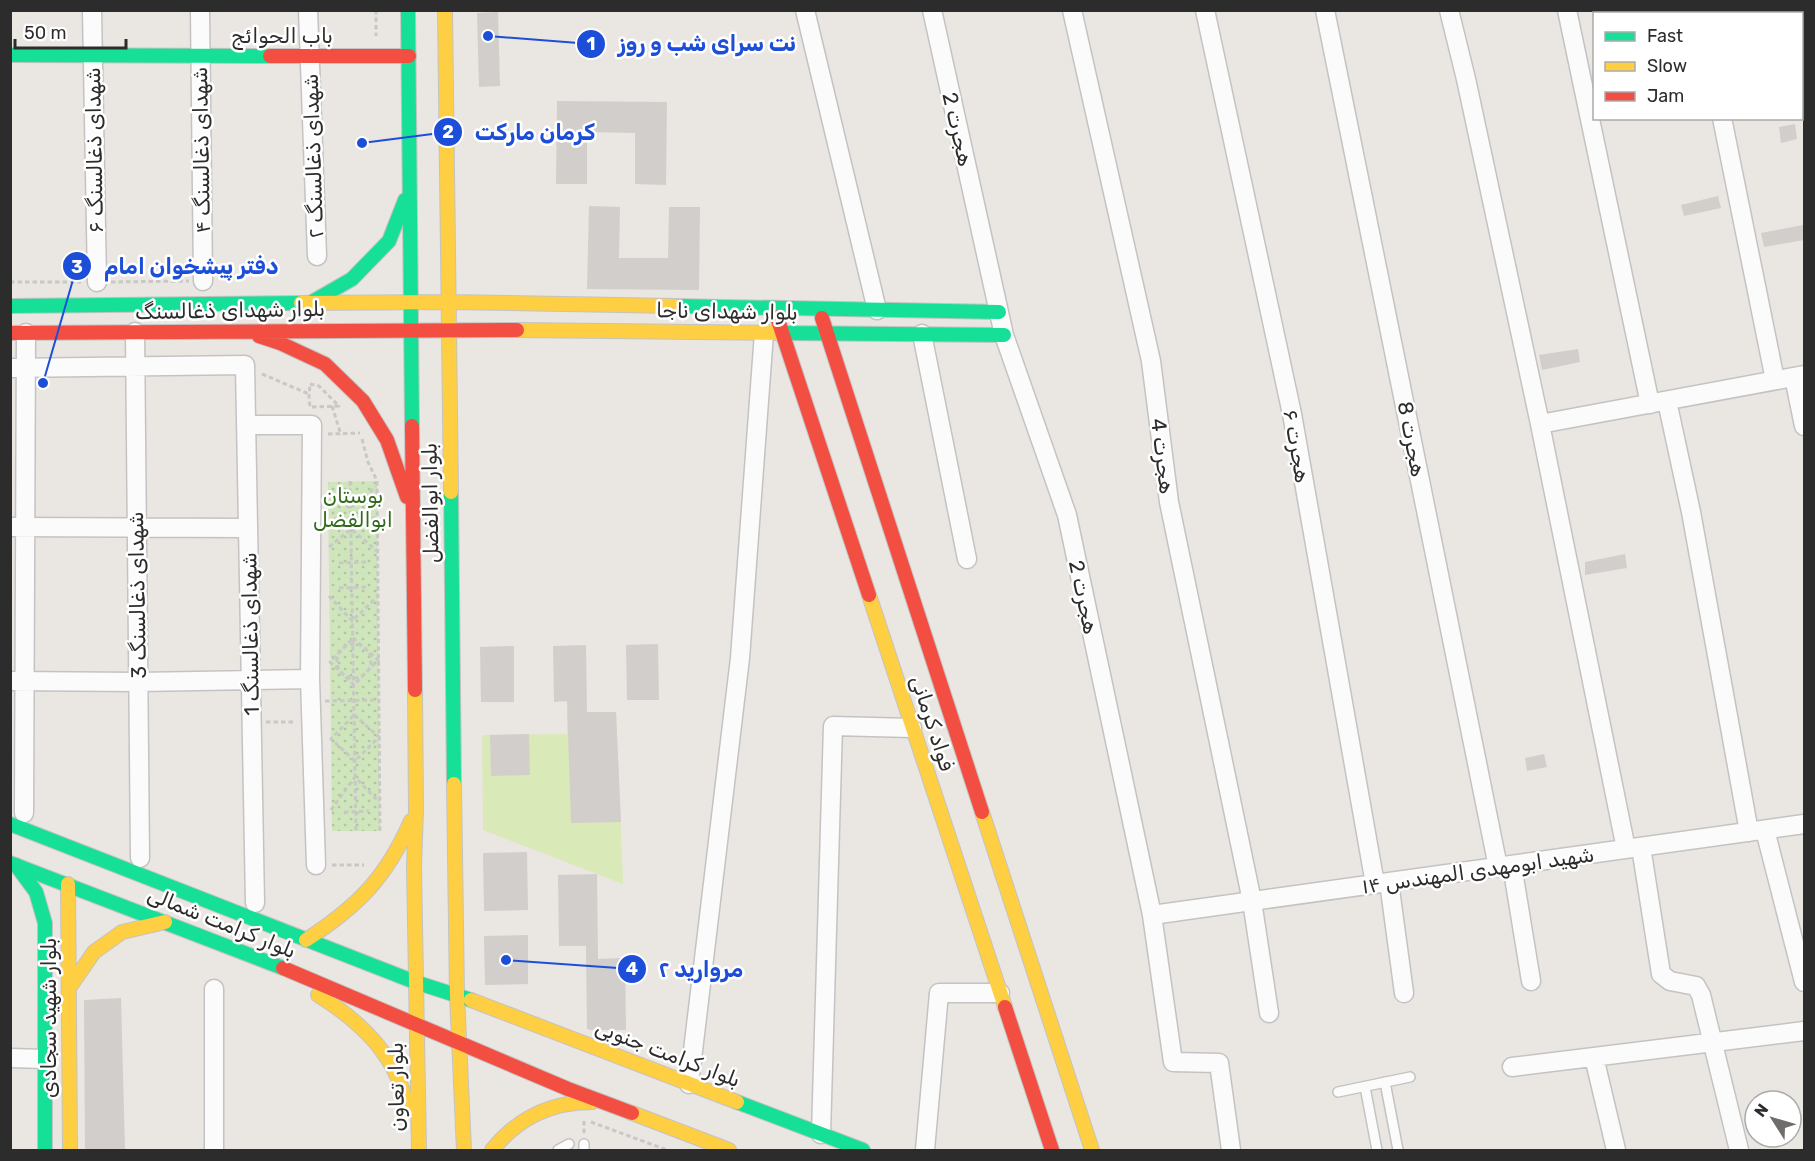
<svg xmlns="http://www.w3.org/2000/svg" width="1815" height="1161" viewBox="0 0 1815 1161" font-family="Rubik,Vazirmatn,sans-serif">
<defs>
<pattern id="green-dots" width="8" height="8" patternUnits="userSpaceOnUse" patternTransform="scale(1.5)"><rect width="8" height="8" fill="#cfe5bb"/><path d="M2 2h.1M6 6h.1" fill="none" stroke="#b2c5a1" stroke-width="1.8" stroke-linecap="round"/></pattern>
</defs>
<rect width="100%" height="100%" fill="#eae6e2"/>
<path fill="url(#green-dots)" d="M 377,481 L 380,831 L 332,831 L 328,482 Z"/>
<path fill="#dae9b8" d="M 567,712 L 616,712 L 623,884 L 483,830 L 482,735 L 567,734 Z"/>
<path fill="#d1cecc" d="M 498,12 L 500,86 L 479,87 L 477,13 Z
M 557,101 L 667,102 L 666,185 L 635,184 L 635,133 L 587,132 L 587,184 L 556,184 Z
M 1795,124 L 1797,139 L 1781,143 L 1779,127 Z
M 1718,196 L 1721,208 L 1684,216 L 1681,205 Z
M 589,206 L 620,207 L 619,258 L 668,258 L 669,207 L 700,207 L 699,290 L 587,289 Z
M 1803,225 L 1804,240 L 1764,247 L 1761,233 Z
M 1578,349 L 1580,362 L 1542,370 L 1539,355 Z
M 1625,554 L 1627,568 L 1585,575 L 1585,562 Z
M 658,644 L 659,700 L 627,700 L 626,645 Z
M 586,645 L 587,712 L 616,712 L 621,822 L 571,823 L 567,701 L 554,702 L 553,646 Z
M 514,646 L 514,702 L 481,702 L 480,647 Z
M 529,734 L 530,775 L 491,776 L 490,735 Z
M 1544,754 L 1547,767 L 1527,771 L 1525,758 Z
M 527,852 L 528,910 L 484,911 L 483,853 Z
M 597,874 L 598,959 L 625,958 L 626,1030 L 591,1030 L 587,1029 L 586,946 L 559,946 L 558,875 Z
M 528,935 L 528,984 L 485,985 L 484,936 Z
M 121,998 L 125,1150 L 85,1150 L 84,1000 Z"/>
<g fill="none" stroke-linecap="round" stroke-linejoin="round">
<g stroke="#c4c3c3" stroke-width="12">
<path id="lane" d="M 1385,1082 L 1398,1150
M 1365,1087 L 1377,1150
M 1338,1092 L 1410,1077
M 584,1144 L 584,1150
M 558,1150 L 569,1144"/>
</g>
<g stroke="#c4c3c3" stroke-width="21">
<path id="street" d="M 92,10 L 97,282
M 200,10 L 203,281
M 308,10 L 317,256
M 805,10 L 877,310
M 932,10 L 1004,335 L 1067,515 L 1152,915 L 1173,1062 L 1219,1063 L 1231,1150
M 1072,10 L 1151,361 L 1169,502 L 1252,901 L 1269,1013
M 1205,10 L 1292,414 L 1375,884
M 1325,10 L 1498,867
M 1449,10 L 1466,79 L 1540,424 L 1626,849
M 1567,10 L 1650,404
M 1700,10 L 1701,14
M 1722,118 L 1775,380
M 135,332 L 140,858
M 922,334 L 967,559
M 10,368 L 245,365 L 255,903
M 1794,377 L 1804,426
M 1667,401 L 1691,512 L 1749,832
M 1540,424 L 1804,375
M 246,425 L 312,425 L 310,679 L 316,865
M 10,527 L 248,528
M 10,681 L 138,682 L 310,679
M 24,813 L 26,333
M 1765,830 L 1804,982
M 1641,847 L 1661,974 L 1670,981 L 1696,986 L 1701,995 L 1739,1150
M 1512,865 L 1531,981
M 1389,882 L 1404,993
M 1152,915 L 1804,824
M 214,989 L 214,1150
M 1594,1057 L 1616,1150
M 10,1058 L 45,1059
M 1512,1067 L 1804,1031
M 689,1084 L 740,658 L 764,333
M 821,1134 L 833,726 L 912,728
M 925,1150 L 939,993 L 1000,993"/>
</g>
<g stroke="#c4c3c3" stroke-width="16">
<path id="fast" d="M 408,10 L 412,426
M 10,55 L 270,56
M 312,302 L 352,279 L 389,241 L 405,200
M 10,306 L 301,303
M 675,306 L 999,312
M 778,333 L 1004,335
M 451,492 L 454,784
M 10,824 L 415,982 L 471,1000
M 10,863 L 283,968
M 16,865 L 36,892 L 45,923 L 45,1150
M 737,1102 L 863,1150"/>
</g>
<g stroke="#c4c3c3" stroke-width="16">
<path id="slow" d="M 445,10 L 451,492
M 301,303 L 449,302 L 675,306
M 517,330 L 778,333
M 869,595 L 1005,1007
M 415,690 L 416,810 L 414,866 L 419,1150
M 454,784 L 457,995 L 464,1150
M 982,812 L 1092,1150
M 68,884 L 70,1150
M 306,940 C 358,906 386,878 411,821
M 69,988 L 94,952 L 122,932 L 165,922
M 318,995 C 363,1023 398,1057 408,1111
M 471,1000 L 737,1102
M 632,1113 L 729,1150
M 492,1150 C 518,1118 550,1102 592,1102"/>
</g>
<g stroke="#c4c3c3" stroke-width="16">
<path id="jam" d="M 270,56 L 409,56
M 777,317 L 869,595
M 822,318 L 982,812
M 10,333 L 517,330
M 259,336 L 280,343 L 325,364 L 363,401 L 387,440 L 407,497
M 412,426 L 415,690
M 283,968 L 568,1089 L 632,1113
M 1005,1007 L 1052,1150"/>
</g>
<path stroke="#c8c8c7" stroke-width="3" stroke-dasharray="4.5 3" stroke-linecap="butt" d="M 376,10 L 376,36
M 10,282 L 81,282
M 111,282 L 189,281
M 262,374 L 309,394
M 310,384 L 319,386 L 339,406 L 310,407 L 309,397 Z
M 332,406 L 341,435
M 328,434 L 360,433
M 362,439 L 368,462 L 377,481 L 380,831
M 350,481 L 356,831
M 328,492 L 350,508 L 376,487
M 334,519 L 377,518
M 329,547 L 351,529 L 377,551
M 339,563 L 367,562
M 339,588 L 368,587
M 329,596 L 352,621 L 378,596
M 353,638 L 378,660 L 354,685 L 330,662 Z
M337 661a17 17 0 1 1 34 0a17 17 0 1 1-34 0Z
M 325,701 L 378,700
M 354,715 L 379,737 L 355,761 L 331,739 Z
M 266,722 L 295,722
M 331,810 L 355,777 L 379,802
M 344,812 L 369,811
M 332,865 L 364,865
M 584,1121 L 584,1135
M 591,1122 L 667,1150"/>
<use href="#lane" stroke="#fcfbfb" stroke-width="9"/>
<use href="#street" stroke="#fcfbfb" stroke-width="18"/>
<use href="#fast" stroke="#16e098" stroke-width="14"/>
<use href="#slow" stroke="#ffcf43" stroke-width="14"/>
<use href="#jam" stroke="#f24e42" stroke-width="14"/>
</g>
<g text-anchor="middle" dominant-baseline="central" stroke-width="5" stroke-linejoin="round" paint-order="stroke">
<g font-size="21" fill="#2c2c2c" stroke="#fff">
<text x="282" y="35">باب الحوائج</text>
<text transform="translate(958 129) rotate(77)">هجرت 2</text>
<text transform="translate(94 150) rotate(-91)">شهدای ذغالسنگ ۶</text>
<text transform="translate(201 150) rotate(-91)">شهدای ذغالسنگ ۴</text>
<text transform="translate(313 156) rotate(-92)">شهدای ذغالسنگ ۲</text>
<text transform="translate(230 310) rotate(-1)">بلوار شهدای ذغالسنگ</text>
<text transform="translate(727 311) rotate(1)">بلوار شهدای ناجا</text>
<text transform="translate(1412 439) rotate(79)">هجرت 8</text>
<text transform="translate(1297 446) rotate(80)">هجرت ۶</text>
<text transform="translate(1163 456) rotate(83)">هجرت 4</text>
<text transform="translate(430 503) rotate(-91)">بلوار ابوالفضل</text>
<text transform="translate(137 595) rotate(-91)">شهدای ذغالسنگ 3</text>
<text transform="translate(1084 597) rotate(78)">هجرت 2</text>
<text transform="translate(250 634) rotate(-91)">شهدای ذغالسنگ 1</text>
<text transform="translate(933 723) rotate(72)">فواد کرمانی</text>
<text transform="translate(1478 870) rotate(-8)">شهید ابومهدی المهندس ۱۴</text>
<text transform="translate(222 922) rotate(22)">بلوار کرامت شمالی</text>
<text transform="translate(48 1018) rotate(-90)">بلوار شهید سجادی</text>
<text transform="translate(668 1053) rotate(21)">بلوار کرامت جنوبی</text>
<text transform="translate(396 1087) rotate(-91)">بلوار تعاون</text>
</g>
<g font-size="21" fill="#306b1a" stroke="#fff">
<text x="353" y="495">بوستان<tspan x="353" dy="24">ابوالفضل</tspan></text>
</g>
</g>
<path fill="none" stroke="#1d4ed8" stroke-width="2" d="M488 36L591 44M362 143L448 132M43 383L77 266M506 960L632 969"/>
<g fill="#1d4ed8" stroke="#fff" stroke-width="2">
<circle cx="488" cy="36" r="6"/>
<circle cx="362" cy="143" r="6"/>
<circle cx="43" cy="383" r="6"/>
<circle cx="506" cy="960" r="6"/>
<circle cx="591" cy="44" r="15"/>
<circle cx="448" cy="132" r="15"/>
<circle cx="77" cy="266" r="15"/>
<circle cx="632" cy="969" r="15"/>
</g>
<g font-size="18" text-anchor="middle" font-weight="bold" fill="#fff">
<text x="591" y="50">1</text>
<text x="448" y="138">2</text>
<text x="77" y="273">3</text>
<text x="632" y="975">4</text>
</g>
<g font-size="22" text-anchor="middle" font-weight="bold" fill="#1d4ed8" stroke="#fff" stroke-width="5" stroke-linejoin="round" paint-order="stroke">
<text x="707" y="51">نت سرای شب و روز</text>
<text x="535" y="140">کرمان مارکت</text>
<text x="191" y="274">دفتر پیشخوان امام</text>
<text x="701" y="977">مروارید ۲</text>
</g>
<rect width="1815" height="1161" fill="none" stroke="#2c2c2c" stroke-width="24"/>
<rect x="1593" y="12" width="210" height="108" fill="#ffffff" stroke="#ababab" stroke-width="1.5"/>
<rect x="1605" y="32" width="30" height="9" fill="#16e098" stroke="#ababab" stroke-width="1.5"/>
<text x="1647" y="42" font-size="18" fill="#2c2c2c">Fast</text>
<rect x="1605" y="62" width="30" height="9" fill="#ffcf43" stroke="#ababab" stroke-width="1.5"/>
<text x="1647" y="72" font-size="18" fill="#2c2c2c">Slow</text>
<rect x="1605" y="92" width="30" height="9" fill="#f24e42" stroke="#ababab" stroke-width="1.5"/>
<text x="1647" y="102" font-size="18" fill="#2c2c2c">Jam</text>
<g transform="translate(1773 1119) rotate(307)"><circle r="28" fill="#ffffff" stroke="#ababab" stroke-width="1.5"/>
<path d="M0-4.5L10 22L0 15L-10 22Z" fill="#6e6d6c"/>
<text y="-9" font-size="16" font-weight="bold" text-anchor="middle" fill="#2c2c2c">N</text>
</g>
<path d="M15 39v9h111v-9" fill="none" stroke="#2c2c2c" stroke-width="3"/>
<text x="24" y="39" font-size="18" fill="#2c2c2c" stroke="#ffffff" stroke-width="4.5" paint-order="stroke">50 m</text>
</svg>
